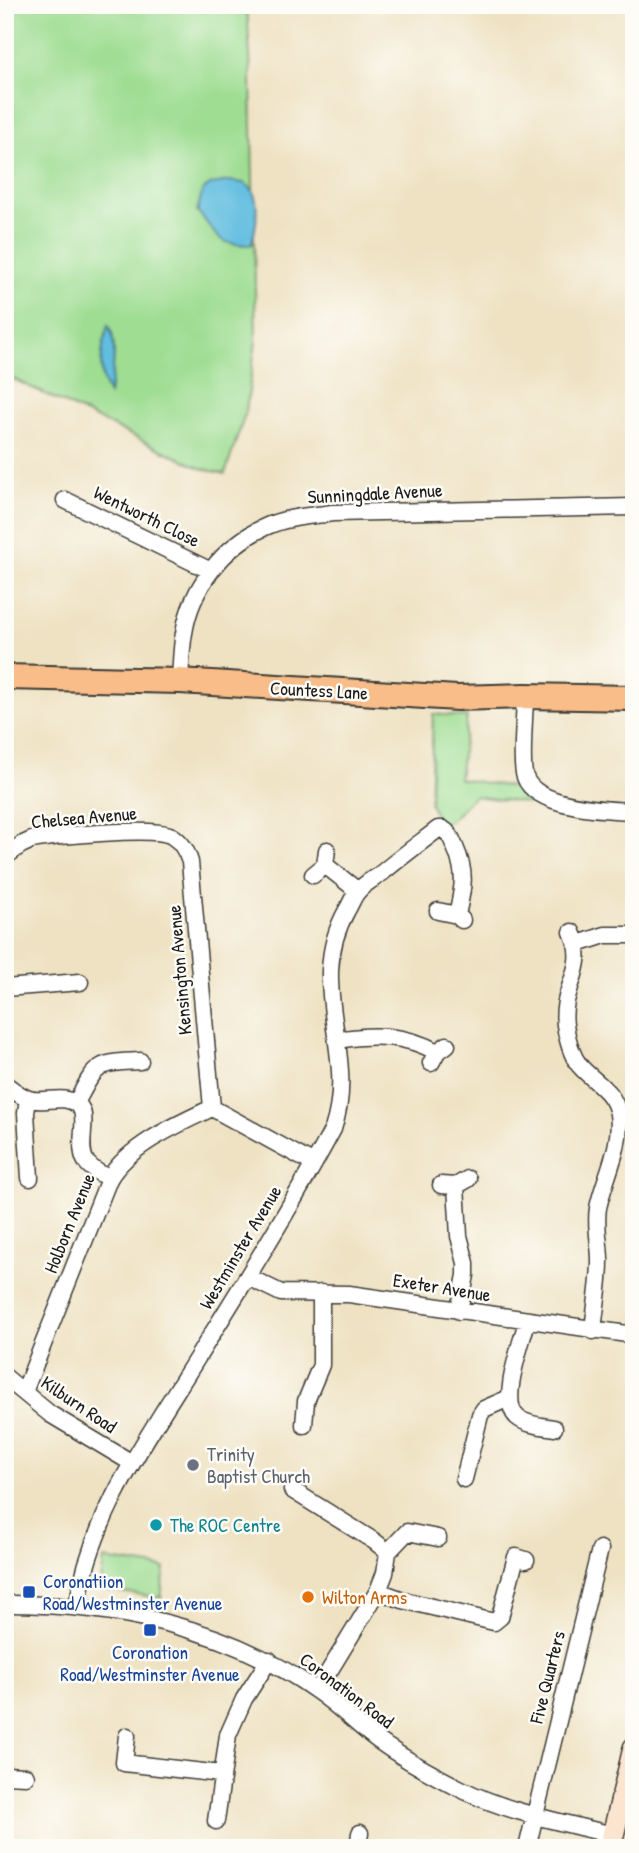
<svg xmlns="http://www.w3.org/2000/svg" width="639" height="1853" viewBox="0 0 639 1853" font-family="'Patrick Hand',sans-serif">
<rect width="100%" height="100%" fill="#fdfcf7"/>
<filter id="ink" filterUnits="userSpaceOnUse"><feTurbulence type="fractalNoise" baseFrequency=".0143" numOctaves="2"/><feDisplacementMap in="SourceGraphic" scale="14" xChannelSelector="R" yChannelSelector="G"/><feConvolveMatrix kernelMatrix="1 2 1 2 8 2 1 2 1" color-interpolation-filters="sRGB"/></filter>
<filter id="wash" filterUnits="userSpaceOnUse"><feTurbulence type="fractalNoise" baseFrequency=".00686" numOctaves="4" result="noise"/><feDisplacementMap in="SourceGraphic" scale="28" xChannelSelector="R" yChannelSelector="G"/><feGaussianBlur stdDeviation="1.57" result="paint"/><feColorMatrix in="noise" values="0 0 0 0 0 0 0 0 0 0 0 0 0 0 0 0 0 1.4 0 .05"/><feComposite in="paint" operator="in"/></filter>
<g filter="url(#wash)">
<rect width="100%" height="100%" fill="#efe2c3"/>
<path fill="#9edd92" stroke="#5d7c57" stroke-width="2" d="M 5,5 L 247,5 L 251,74 L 256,341 L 246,411 L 225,474 L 200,468 L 5,375 Z
M 433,714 L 467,717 L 459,779 L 520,788 L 528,799 L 527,803 L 474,796 L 449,822 L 438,822 L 430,803 Z
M 104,1559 L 165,1568 L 161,1598 L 100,1589 Z"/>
<path fill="#62bee0" stroke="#3f6d7e" stroke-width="2" d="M 229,181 C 234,182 241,182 246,184 C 263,194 256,230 251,245 C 212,244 220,236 197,211 L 203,190 L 212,184 Z
M 108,325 C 119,340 112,376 109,394 C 96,374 102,347 108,325 Z"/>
</g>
<g filter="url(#ink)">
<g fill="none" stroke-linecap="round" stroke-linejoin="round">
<g stroke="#3c3a35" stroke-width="19">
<path id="street" d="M 65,500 L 209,570
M 180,681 C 181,666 181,649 184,633 C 191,588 223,546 265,527 C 286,517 311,516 333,513 L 634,507
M 525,696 C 525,712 520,765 525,777 C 536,808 606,810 634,811
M 5,857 L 21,845 L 32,840 C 55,836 155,826 172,836 C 182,842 187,852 190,862 L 212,1108
M 325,865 L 358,891
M 313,875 L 325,865 L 327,850
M 438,911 L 457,915 L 462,920
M 572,932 C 589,969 560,987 565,1025 C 567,1038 571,1054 579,1065 C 593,1082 614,1090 618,1114 C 623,1146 604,1178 598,1208 C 595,1226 600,1243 600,1261 C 600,1284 595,1308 593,1331
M 578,944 L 605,935 L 634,935
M 5,988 L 80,982
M 337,1040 C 372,1034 405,1034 437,1052
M 431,1063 L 437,1052 L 447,1045
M 5,1084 C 13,1090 20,1096 29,1099 C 44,1104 64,1093 78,1105 C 91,1115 75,1148 87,1163 C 92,1170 102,1174 109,1179
M 28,1099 L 26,1113 L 30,1178
M 76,1103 C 97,1064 95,1063 140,1061
M 441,1185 L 456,1186 L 468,1179
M 456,1186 L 459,1236 L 466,1263 L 466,1275 L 459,1311
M 248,1277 L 281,1293 L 349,1294 L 634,1335
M 527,1321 C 522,1342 499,1401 517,1417 C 526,1425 543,1426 554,1428
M 5,1377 L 50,1414 L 132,1463
M 24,1392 L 109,1179 C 128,1146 178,1124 212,1108 L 314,1164
M 304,1425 L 306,1401 L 321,1365 L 321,1293
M 464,1479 L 480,1415 L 484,1409 L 509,1398
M 292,1490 L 374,1541 L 388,1552 L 385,1573 L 378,1591 L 317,1691
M 388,1552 L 407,1532 L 438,1538
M 378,1591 L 403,1600 L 494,1622 L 500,1617 L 516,1557 L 526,1560
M 5,1604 C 114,1604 227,1627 317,1691 C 339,1706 357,1725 379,1741 C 404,1759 433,1775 461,1789 C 509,1813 562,1822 613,1835
M 77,1607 C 91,1516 146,1440 194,1363 C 242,1286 290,1209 333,1129 C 359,1052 304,986 347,910 C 351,904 353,896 358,891 C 364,884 375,878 383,872 C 401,857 420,843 438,829 L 443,829 C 450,833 452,840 455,847 C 467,874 463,888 457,915
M 127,1736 L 124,1763 L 221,1774
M 5,1775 L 26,1776
M 216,1821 L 228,1735 L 244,1699 L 269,1660
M 358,1848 L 360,1833
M 527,1848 L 600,1549"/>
</g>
<g stroke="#3c3a35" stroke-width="24">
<path id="secondary" d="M 610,1848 L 634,1748"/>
</g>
<g stroke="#3c3a35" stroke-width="28">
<path id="primary" d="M 5,677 L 180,681 L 457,698 L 525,696 L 634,698"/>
</g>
<use href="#street" stroke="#fff" stroke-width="16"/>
<use href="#secondary" stroke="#fce5cf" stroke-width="21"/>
<use href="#primary" stroke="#f8bd88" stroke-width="24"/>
</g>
</g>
<circle fill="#6b7280" stroke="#fdfcf7" stroke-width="2.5" cx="193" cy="1465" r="7"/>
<circle fill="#0f9aa8" stroke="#fdfcf7" stroke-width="2.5" cx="156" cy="1525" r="7"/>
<g fill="#1a4fb4" stroke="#fdfcf7" stroke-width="2.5">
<rect x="22" y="1585" width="14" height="14" rx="3.5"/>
<rect x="143" y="1623" width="14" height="14" rx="3.5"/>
</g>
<circle fill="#e8710a" stroke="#fdfcf7" stroke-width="2.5" cx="308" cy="1597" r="7"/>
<g text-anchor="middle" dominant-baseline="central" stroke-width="5" stroke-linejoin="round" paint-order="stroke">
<g font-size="19" fill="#1c1c1c" stroke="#fdfcf7">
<text transform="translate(375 493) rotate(-3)">Sunningdale Avenue</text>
<text transform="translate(147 516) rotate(26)">Wentworth Close</text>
<text transform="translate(319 690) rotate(3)">Countess Lane</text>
<text transform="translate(84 817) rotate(-5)">Chelsea Avenue</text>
<text transform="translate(179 970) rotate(-95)">Kensington Avenue</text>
<text transform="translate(69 1223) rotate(-68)">Holborn Avenue</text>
<text transform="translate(240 1247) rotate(-59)">Westminster Avenue</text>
<text transform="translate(442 1287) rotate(9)">Exeter Avenue</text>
<text transform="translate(79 1404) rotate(34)">Kilburn Road</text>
<text transform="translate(547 1677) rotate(-76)">Five Quarters</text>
<text transform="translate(347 1690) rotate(37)">Coronation Road</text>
</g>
<g font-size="19" fill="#5b616d" stroke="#fdfcf7" text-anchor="start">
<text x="207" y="1454">Trinity<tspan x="207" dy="22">Baptist Church</tspan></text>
</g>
<g font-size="19" fill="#0d838f" stroke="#fdfcf7" text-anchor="start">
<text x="170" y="1525">The ROC Centre</text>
</g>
<g font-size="19" fill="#164399" stroke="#fdfcf7" text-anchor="start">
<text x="43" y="1581">Coronatiion<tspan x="43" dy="22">Road/Westminster Avenue</tspan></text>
<text x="150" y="1652" text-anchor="middle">Coronation<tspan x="150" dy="22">Road/Westminster Avenue</tspan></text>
</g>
<g font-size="19" fill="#c56008" stroke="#fdfcf7" text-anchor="start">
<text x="322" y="1597">Wilton Arms</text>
</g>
</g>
<rect width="639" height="1853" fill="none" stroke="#fdfcf7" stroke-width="28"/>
</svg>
